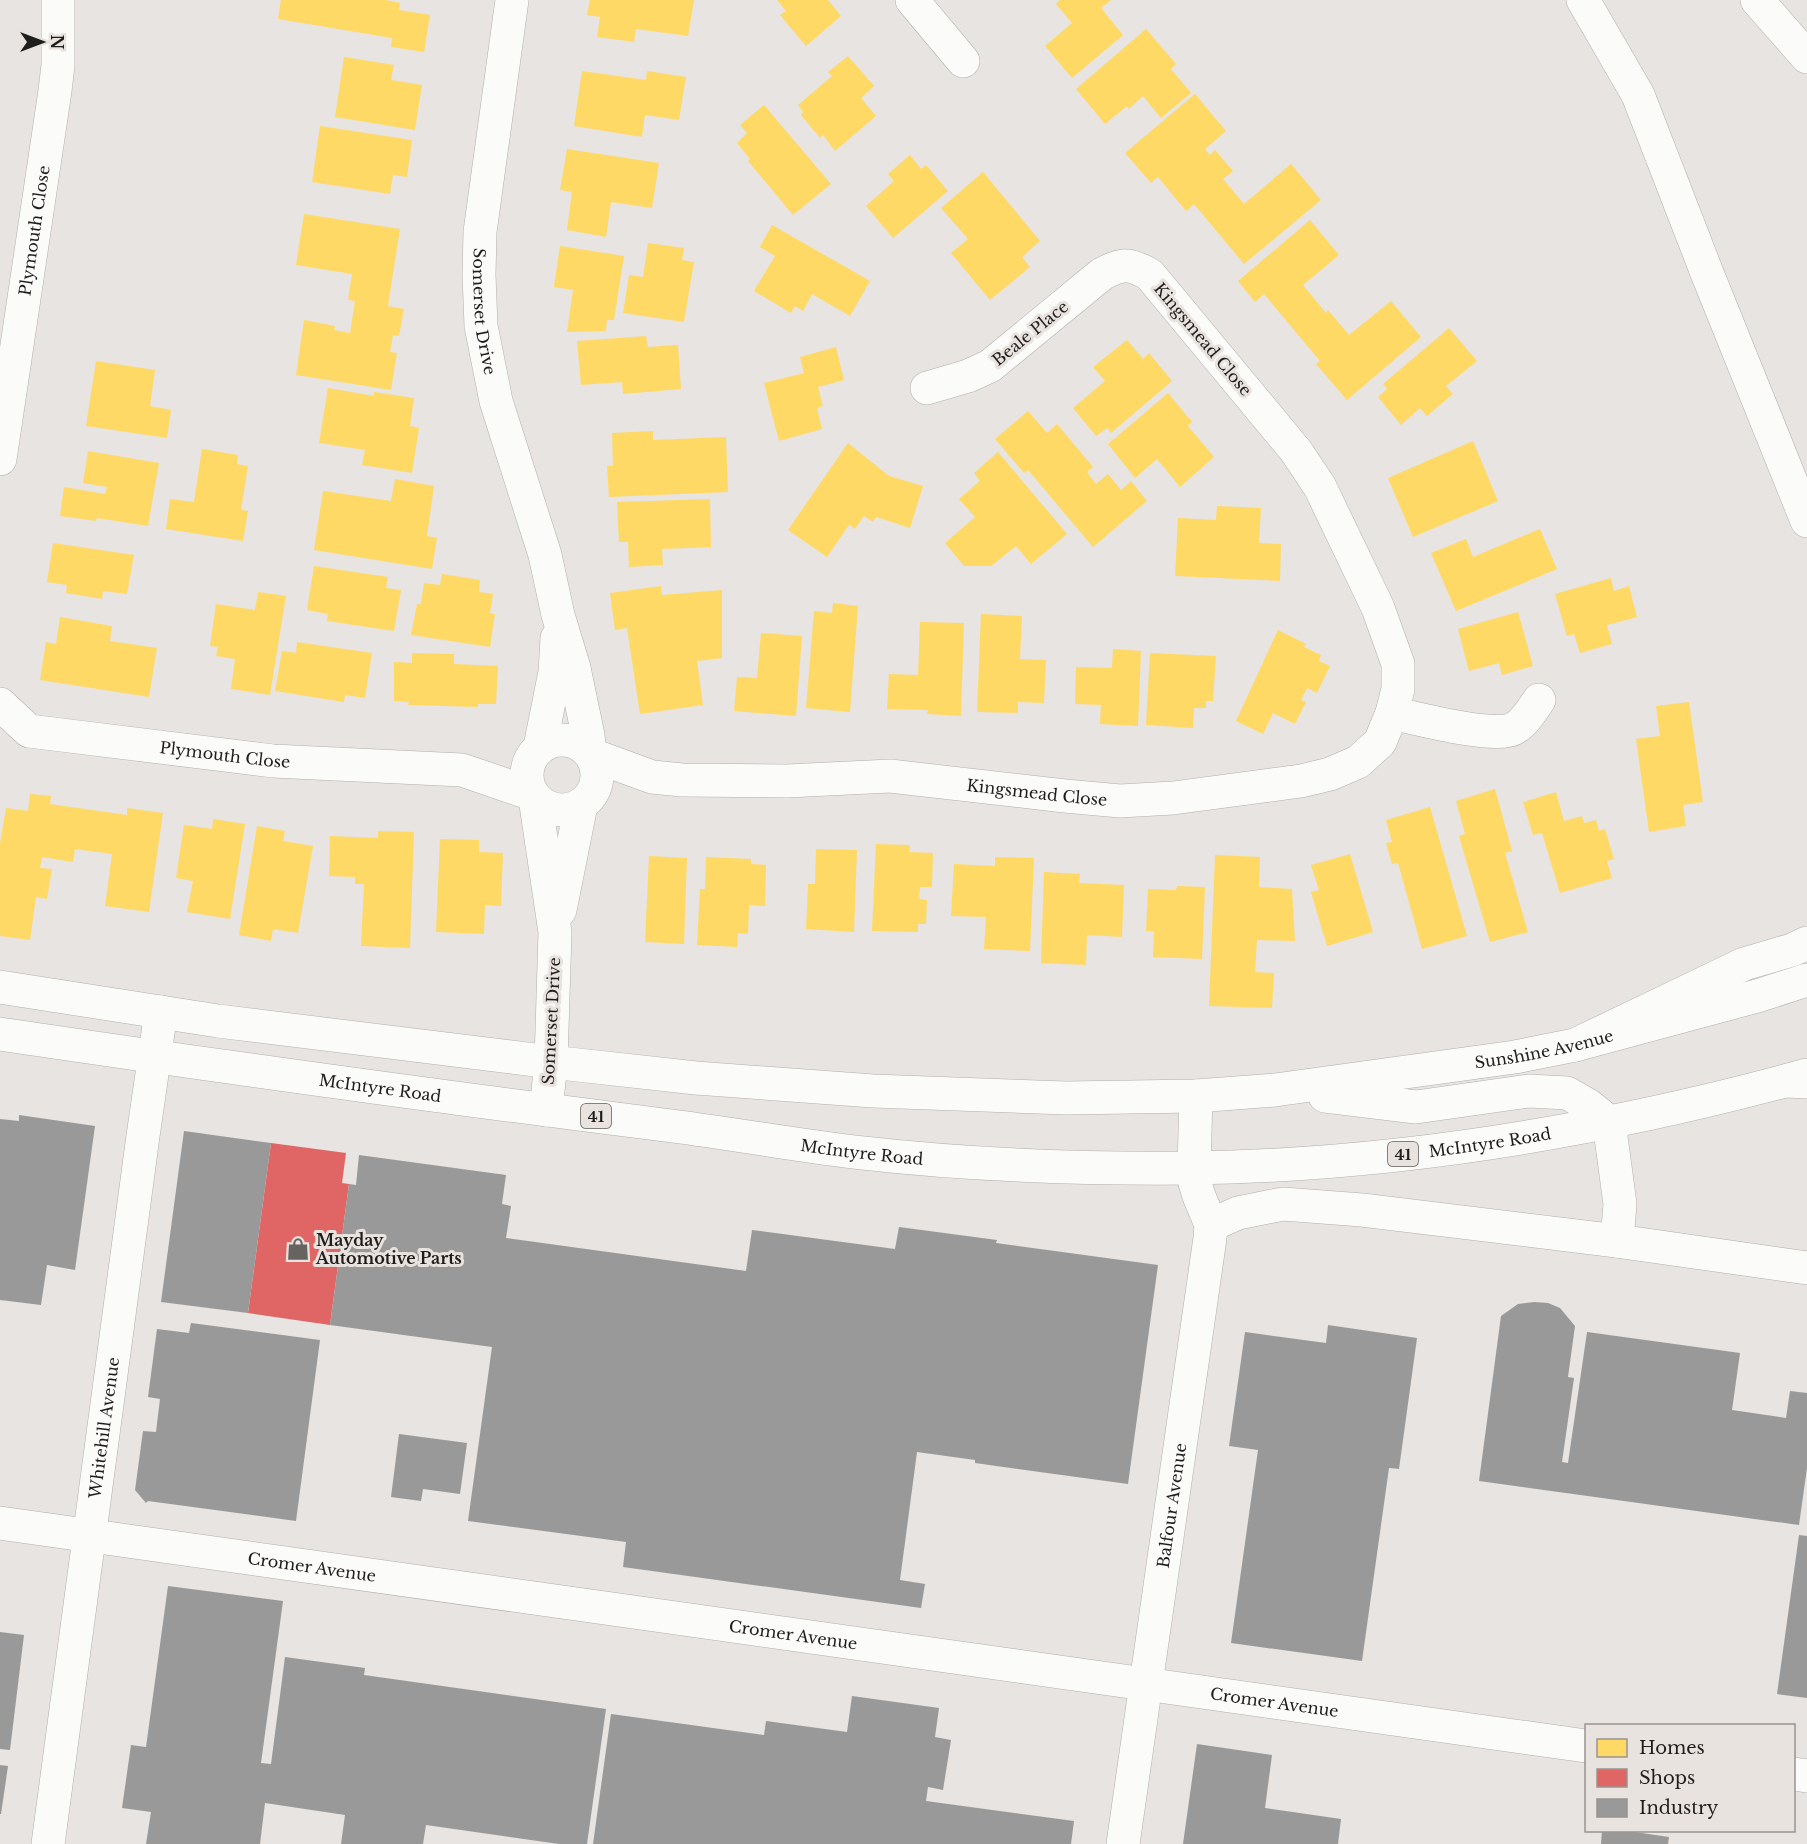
<svg xmlns="http://www.w3.org/2000/svg" width="1807" height="1844" viewBox="0 0 1807 1844" font-family="'Libre Baskerville',serif">
<rect width="100%" height="100%" fill="#e7e4e1"/>
<path fill="#ffd966" d="M 281,0 L 386,0 L 400,3 L 399,10 L 430,15 L 424,52 L 391,47 L 392,38 L 278,19 Z
M 590,0 L 694,0 L 688,36 L 636,29 L 634,42 L 597,37 L 600,17 L 587,15 Z
M 777,0 L 828,0 L 841,16 L 806,46 L 780,15 L 786,11 Z
M 1060,0 L 1111,0 L 1101,8 L 1123,35 L 1072,78 L 1045,46 L 1072,23 L 1056,4 Z
M 1146,29 L 1176,64 L 1171,69 L 1191,93 L 1161,118 L 1143,96 L 1129,109 L 1127,106 L 1105,124 L 1076,89 Z
M 848,56 L 874,86 L 861,98 L 876,116 L 835,151 L 823,135 L 820,138 L 801,115 L 803,112 L 798,105 L 832,76 L 828,72 Z
M 344,57 L 394,65 L 391,80 L 422,85 L 415,130 L 335,117 Z
M 582,71 L 646,80 L 647,71 L 686,77 L 679,120 L 645,115 L 642,137 L 574,126 Z
M 1195,94 L 1226,131 L 1205,149 L 1210,155 L 1215,150 L 1233,171 L 1223,179 L 1244,204 L 1291,164 L 1321,200 L 1244,264 L 1194,204 L 1186,211 L 1158,177 L 1151,183 L 1125,153 Z
M 764,105 L 831,184 L 793,215 L 748,161 L 750,159 L 737,143 L 747,133 L 740,125 Z
M 320,126 L 412,140 L 407,177 L 393,175 L 390,194 L 312,182 Z
M 567,149 L 659,163 L 652,208 L 611,202 L 606,237 L 567,230 L 572,192 L 560,190 Z
M 910,155 L 921,169 L 926,165 L 948,191 L 893,238 L 866,206 L 894,181 L 888,174 Z
M 983,172 L 1040,241 L 1022,257 L 1030,267 L 990,300 L 951,253 L 968,239 L 941,208 Z
M 304,214 L 400,229 L 388,306 L 404,309 L 399,336 L 393,335 L 390,352 L 397,353 L 391,390 L 296,375 L 304,320 L 335,326 L 334,330 L 350,333 L 355,301 L 348,300 L 352,274 L 296,265 Z
M 1310,220 L 1339,255 L 1303,285 L 1326,313 L 1328,310 L 1349,335 L 1391,301 L 1421,337 L 1347,400 L 1316,364 L 1320,361 L 1264,294 L 1255,302 L 1238,281 Z
M 772,225 L 870,281 L 850,316 L 812,294 L 803,311 L 795,306 L 791,313 L 754,291 L 775,256 L 760,247 Z
M 648,243 L 684,248 L 682,260 L 694,262 L 684,322 L 623,313 L 629,275 L 643,277 Z
M 560,246 L 624,256 L 614,320 L 607,320 L 606,331 L 567,332 L 573,290 L 554,287 Z
M 1449,328 L 1477,361 L 1446,386 L 1453,394 L 1427,416 L 1420,408 L 1401,425 L 1378,397 L 1387,389 L 1383,384 Z
M 646,336 L 648,347 L 678,345 L 681,389 L 623,394 L 622,382 L 581,385 L 577,341 Z
M 1127,340 L 1143,359 L 1149,353 L 1172,381 L 1111,433 L 1107,428 L 1096,436 L 1073,408 L 1105,381 L 1093,367 Z
M 836,347 L 844,380 L 818,387 L 823,406 L 817,408 L 822,429 L 779,441 L 764,383 L 804,373 L 800,357 Z
M 96,361 L 155,370 L 150,406 L 171,410 L 167,438 L 86,426 Z
M 328,388 L 374,396 L 374,392 L 414,398 L 410,426 L 419,428 L 412,473 L 362,465 L 365,450 L 319,443 Z
M 1168,393 L 1192,422 L 1188,426 L 1214,457 L 1180,487 L 1157,459 L 1135,478 L 1108,444 Z
M 1028,411 L 1047,433 L 1057,424 L 1093,467 L 1087,472 L 1096,484 L 1108,474 L 1121,490 L 1131,481 L 1147,501 L 1093,547 L 1028,470 L 1024,473 L 995,439 Z
M 653,431 L 653,440 L 726,437 L 728,492 L 609,497 L 607,466 L 613,466 L 612,433 Z
M 1473,441 L 1498,501 L 1413,537 L 1388,478 Z
M 848,443 L 889,476 L 923,486 L 910,528 L 876,517 L 873,522 L 864,516 L 855,529 L 849,525 L 827,557 L 788,530 Z
M 202,449 L 238,455 L 237,464 L 248,466 L 241,510 L 248,511 L 243,541 L 166,529 L 170,499 L 194,502 Z
M 88,451 L 159,463 L 148,526 L 97,518 L 96,521 L 60,516 L 64,487 L 105,494 L 107,487 L 83,483 Z
M 998,452 L 1067,534 L 1031,564 L 1016,546 L 991,566 L 964,566 L 945,543 L 975,517 L 959,499 L 980,481 L 974,473 Z
M 395,479 L 434,486 L 427,536 L 437,538 L 432,569 L 314,550 L 323,491 L 391,501 Z
M 710,499 L 711,547 L 662,549 L 663,565 L 629,567 L 628,542 L 619,542 L 617,502 Z
M 1217,506 L 1261,508 L 1259,543 L 1281,544 L 1280,581 L 1175,576 L 1178,518 L 1216,520 Z
M 1540,529 L 1557,569 L 1456,611 L 1431,553 L 1466,539 L 1473,557 Z
M 53,543 L 134,555 L 127,594 L 103,591 L 102,599 L 66,593 L 67,585 L 47,582 Z
M 314,566 L 388,577 L 386,588 L 401,590 L 394,631 L 327,621 L 328,614 L 307,610 Z
M 442,574 L 480,580 L 479,592 L 493,594 L 490,613 L 495,614 L 490,647 L 411,635 L 417,604 L 421,604 L 424,583 L 440,585 Z
M 1611,578 L 1614,591 L 1629,586 L 1637,617 L 1607,625 L 1612,644 L 1580,653 L 1574,634 L 1567,636 L 1555,594 Z
M 661,586 L 662,595 L 722,590 L 722,658 L 697,661 L 703,705 L 640,714 L 627,628 L 615,630 L 610,593 Z
M 258,592 L 286,596 L 270,695 L 231,689 L 235,659 L 216,656 L 218,647 L 210,646 L 216,604 L 255,610 Z
M 833,603 L 858,606 L 850,712 L 806,708 L 814,611 L 832,613 Z
M 1518,612 L 1533,666 L 1502,675 L 1499,663 L 1469,671 L 1458,629 Z
M 981,614 L 1022,616 L 1020,659 L 1046,660 L 1044,703 L 1018,702 L 1018,713 L 977,712 Z
M 60,617 L 112,626 L 110,641 L 157,648 L 149,697 L 40,680 L 46,642 L 56,644 Z
M 920,622 L 964,623 L 961,716 L 927,714 L 928,710 L 887,709 L 889,674 L 918,675 Z
M 1278,630 L 1306,644 L 1304,647 L 1321,655 L 1319,661 L 1330,666 L 1317,693 L 1307,688 L 1301,700 L 1306,702 L 1295,724 L 1273,713 L 1263,734 L 1236,721 Z
M 761,633 L 802,636 L 796,716 L 734,711 L 737,677 L 757,678 Z
M 297,642 L 372,653 L 365,698 L 345,695 L 344,702 L 275,691 L 282,651 L 296,653 Z
M 1113,649 L 1141,651 L 1138,726 L 1100,724 L 1101,705 L 1075,704 L 1076,667 L 1112,668 Z
M 412,653 L 454,654 L 454,664 L 498,666 L 496,704 L 478,704 L 478,707 L 408,705 L 409,702 L 394,701 L 394,662 L 412,663 Z
M 1150,653 L 1216,656 L 1213,701 L 1206,701 L 1206,708 L 1194,708 L 1193,728 L 1146,725 Z
M 1689,702 L 1703,802 L 1683,805 L 1686,826 L 1649,832 L 1636,739 L 1660,736 L 1656,706 Z
M 1495,789 L 1512,851 L 1505,853 L 1528,932 L 1490,942 L 1459,836 L 1465,834 L 1456,801 Z
M 1556,792 L 1564,821 L 1582,816 L 1584,823 L 1596,820 L 1599,831 L 1605,829 L 1614,859 L 1607,861 L 1612,878 L 1560,893 L 1542,833 L 1533,835 L 1523,802 Z
M 30,794 L 51,796 L 50,804 L 127,815 L 127,808 L 163,813 L 149,912 L 105,906 L 112,854 L 75,849 L 73,862 L 42,857 L 40,868 L 52,869 L 47,899 L 36,897 L 30,940 L 0,936 L 0,843 L 6,808 L 28,811 Z
M 1430,807 L 1467,936 L 1422,949 L 1398,863 L 1392,864 L 1386,843 L 1392,842 L 1386,820 Z
M 213,819 L 245,824 L 230,919 L 187,912 L 193,881 L 176,878 L 184,825 L 212,829 Z
M 257,826 L 285,831 L 283,841 L 313,846 L 298,933 L 273,929 L 271,941 L 239,935 Z
M 378,831 L 414,832 L 410,948 L 361,946 L 364,884 L 355,884 L 355,877 L 329,876 L 330,836 L 378,838 Z
M 440,839 L 479,840 L 479,852 L 503,853 L 501,906 L 485,905 L 484,934 L 436,932 Z
M 876,844 L 910,845 L 909,852 L 933,853 L 932,887 L 920,887 L 919,899 L 927,900 L 926,924 L 918,924 L 918,932 L 872,931 Z
M 816,849 L 857,850 L 854,932 L 806,929 L 808,884 L 815,884 Z
M 1350,854 L 1373,932 L 1327,946 L 1311,892 L 1319,890 L 1311,865 Z
M 1215,855 L 1260,857 L 1259,887 L 1292,889 L 1295,941 L 1257,940 L 1255,972 L 1274,973 L 1272,1008 L 1209,1006 Z
M 649,856 L 687,858 L 684,944 L 645,942 Z
M 706,857 L 751,859 L 751,864 L 766,865 L 765,906 L 749,905 L 748,934 L 738,933 L 737,947 L 697,945 L 700,889 L 705,889 Z
M 995,857 L 1034,858 L 1030,951 L 984,949 L 986,917 L 951,916 L 954,864 L 995,866 Z
M 1044,872 L 1080,874 L 1079,883 L 1124,885 L 1122,937 L 1087,935 L 1086,965 L 1041,963 Z
M 1177,886 L 1205,887 L 1202,959 L 1153,957 L 1154,931 L 1146,931 L 1148,889 L 1176,890 Z"/>
<path fill="#e06666" d="M 271,1143 L 346,1153 L 342,1183 L 349,1184 L 330,1325 L 248,1313 Z"/>
<path fill="#999" d="M 19,1115 L 95,1126 L 75,1270 L 47,1265 L 41,1305 L 0,1300 L 0,1119 L 19,1121 Z
M 184,1131 L 271,1143 L 248,1313 L 161,1302 Z
M 359,1155 L 506,1175 L 502,1204 L 511,1206 L 506,1238 L 746,1271 L 752,1230 L 895,1249 L 899,1227 L 997,1240 L 996,1243 L 1158,1265 L 1128,1484 L 975,1463 L 975,1460 L 917,1452 L 900,1580 L 925,1584 L 921,1608 L 623,1567 L 626,1542 L 468,1521 L 492,1347 L 330,1325 L 349,1184 L 356,1185 Z
M 1534,1302 L 1548,1303 L 1560,1308 L 1575,1326 L 1568,1377 L 1574,1378 L 1562,1462 L 1568,1463 L 1587,1332 L 1740,1353 L 1732,1410 L 1786,1418 L 1790,1391 L 1807,1393 L 1807,1468 L 1799,1525 L 1479,1481 L 1501,1316 L 1518,1304 Z
M 191,1323 L 320,1340 L 296,1521 L 148,1501 L 146,1503 L 135,1490 L 143,1431 L 156,1432 L 160,1399 L 148,1397 L 157,1329 L 189,1333 Z
M 1328,1325 L 1417,1338 L 1399,1469 L 1389,1468 L 1362,1661 L 1231,1643 L 1258,1450 L 1229,1446 L 1245,1332 L 1326,1343 Z
M 399,1434 L 467,1443 L 460,1494 L 423,1489 L 421,1501 L 391,1497 Z
M 1799,1535 L 1807,1536 L 1807,1698 L 1777,1694 Z
M 168,1586 L 283,1601 L 261,1763 L 271,1764 L 285,1657 L 365,1668 L 364,1675 L 606,1709 L 587,1844 L 559,1844 L 426,1825 L 423,1844 L 341,1844 L 345,1815 L 265,1803 L 260,1844 L 146,1844 L 151,1812 L 122,1808 L 131,1745 L 146,1747 Z
M 0,1632 L 24,1635 L 10,1750 L 0,1749 Z
M 852,1696 L 939,1708 L 935,1737 L 951,1740 L 943,1790 L 928,1787 L 926,1801 L 1074,1821 L 1071,1844 L 593,1844 L 611,1714 L 764,1735 L 766,1721 L 847,1732 Z
M 1197,1744 L 1272,1755 L 1265,1808 L 1341,1819 L 1338,1844 L 1183,1844 Z
M 0,1765 L 8,1766 L 1,1814 L 0,1814 Z
M 1602,1830 L 1621,1830 L 1669,1837 L 1668,1844 L 1601,1844 Z"/>
<g fill="none" stroke-linecap="round" stroke-linejoin="round">
<g stroke="#b2afad" stroke-width="34">
<g id="minor">
<path id="s1" d="M 512,0 L 480,232 L 479,275 L 481,326 L 496,401 L 545,555 L 558,615 L 574,668 L 588,735 L 590,753"/>
<path d="M 912,0 L 963,61"/>
<path id="s2" d="M 0,459 L 55,91 L 58,65 L 58,0"/>
<path id="s3" d="M 0,704 L 29,731 L 273,761 L 462,770 L 532,794"/>
<path d="M 1392,713 C 1415,718 1498,740 1515,728 C 1525,722 1532,710 1539,700"/>
<circle cx="562" cy="775" r="35"/>
<path d="M 540,747 L 555,672 L 557,638"/>
<path id="s4" d="M 592,755 L 652,777 L 682,780 L 787,781 L 890,776 L 1065,796 L 1120,801 L 1173,798 L 1301,781 L 1330,774 L 1358,762 L 1380,742 L 1392,713 L 1398,689 L 1398,664 L 1378,608 L 1320,487 L 1296,451 L 1150,275 C 1130,263 1123,263 1102,274 L 990,366 L 968,376 L 927,388"/>
<path d="M 535,798 L 555,932 L 551,1062 L 546,1110"/>
<path d="M 560,910 L 581,805"/>
<path d="M 1609,1122 L 1620,1204 L 1617,1241"/>
<path d="M 1211,1225 L 1238,1213 L 1283,1204 L 1362,1210 L 1617,1241 L 1807,1268"/>
<path id="s5" d="M 0,1523 L 1586,1746"/>
<path d="M 1794,1774 L 1807,1776"/>
<path id="s6" d="M 48,1844 L 143,1136 L 161,1012"/>
<path id="s7" d="M 1123,1844 L 1210,1238 L 1211,1225 L 1199,1196 L 1195,1183 L 1194,1168"/>
</g>
</g>
<g stroke="#b2afad" stroke-width="34">
<g id="primary">
<path id="s8" d="M 0,987 L 218,1021 L 551,1062 L 696,1078 L 873,1091 L 1066,1098 L 1196,1096 L 1275,1090 L 1515,1057 L 1575,1045 L 1757,996 L 1807,980"/>
<path id="s9" d="M 0,1034 C 224,1067 448,1098 672,1126 C 736,1134 799,1146 863,1153 C 969,1165 1085,1169 1192,1168 C 1400,1165 1607,1130 1807,1075"/>
<path d="M 1325,1096 L 1416,1107 L 1529,1091 L 1567,1093 L 1588,1105 L 1609,1122"/>
<path d="M 1194,1168 L 1196,1096"/>
</g>
</g>
<g stroke="#b2afad" stroke-width="34">
<path id="motorway" d="M 1583,0 L 1638,95 L 1707,273 L 1807,521
M 1757,0 L 1807,57
M 1575,1045 L 1744,964 L 1792,950 L 1807,943
M 1786,1081 L 1807,1082"/>
</g>
<use href="#minor" stroke="#fbfbfa" stroke-width="33"/>
<use href="#primary" stroke="#fbfbfa" stroke-width="33"/>
<use href="#motorway" stroke="#fbfbfa" stroke-width="33"/>
</g>
<defs>
<g id="shop-bare" transform="scale(1.8)"><path d="M-5-2.5h2.3a2.7 3.5 0 0 1 5.4 0H5L5.5 6h-11ZM-1.5-2.5h3a1.5 2.3 0 0 0-3 0Z" fill="#666361" stroke="#e9e3df" stroke-width="2.5" paint-order="stroke"/></g>
</defs>
<g fill-rule="evenodd">
<use href="#shop-bare" x="298" y="1249"/>
</g>
<g text-anchor="middle" dominant-baseline="central" stroke-width="6" stroke-linejoin="round" paint-order="stroke">
<g fill="#e9e3df" stroke="#5c5956" stroke-width="1.5">
<rect x="581" y="1104" width="30" height="24" rx="4.5"/>
<rect x="1388" y="1142" width="30" height="24" rx="4.5"/>
</g>
<g font-size="15" font-weight="bold" fill="#201e1c">
<text x="596" y="1116">41</text>
<text x="1403" y="1154">41</text>
</g>
<g font-size="16" fill="#201e1c" stroke="#e9e3df">
<text stroke="none"><textPath href="#s2" startOffset="231">Plymouth Close</textPath></text>
<text stroke="none"><textPath href="#s1" startOffset="314">Somerset Drive</textPath></text>
<text transform="translate(1030 333) rotate(-39)">Beale Place</text>
<text transform="translate(1203 339) rotate(50)">Kingsmead Close</text>
<text stroke="none"><textPath href="#s3" startOffset="237">Plymouth Close</textPath></text>
<text stroke="none"><textPath href="#s4" startOffset="450">Kingsmead Close</textPath></text>
<text transform="translate(551 1021) rotate(-87)">Somerset Drive</text>
<text stroke="none"><textPath href="#s8" startOffset="1554">Sunshine Avenue</textPath></text>
<text stroke="none"><textPath href="#s9" startOffset="384">McIntyre Road</textPath></text>
<text stroke="none"><textPath href="#s9" startOffset="1500">McIntyre Road</textPath></text>
<text stroke="none"><textPath href="#s9" startOffset="870">McIntyre Road</textPath></text>
<text stroke="none"><textPath href="#s6" startOffset="420">Whitehill Avenue</textPath></text>
<text stroke="none"><textPath href="#s7" startOffset="342">Balfour Avenue</textPath></text>
<text stroke="none"><textPath href="#s5" startOffset="315">Cromer Avenue</textPath></text>
<text stroke="none"><textPath href="#s5" startOffset="801">Cromer Avenue</textPath></text>
<text stroke="none"><textPath href="#s5" startOffset="1287">Cromer Avenue</textPath></text>
</g>
<g font-size="16" font-weight="bold" fill="#201e1c" stroke="#e9e3df" text-anchor="start">
<text x="316" y="1240">Mayday<tspan x="316" dy="18">Automotive Parts</tspan></text>
</g>
</g>
<rect x="1585" y="1724" width="210" height="108" fill="#e9e3df" stroke="#999491" stroke-width="1.5"/>
<rect x="1597" y="1739" width="30" height="18" fill="#ffd966" stroke="#999491" stroke-width="1.5"/>
<text x="1639" y="1754" font-size="18" fill="#201e1c">Homes</text>
<rect x="1597" y="1769" width="30" height="18" fill="#e06666" stroke="#999491" stroke-width="1.5"/>
<text x="1639" y="1784" font-size="18" fill="#201e1c">Shops</text>
<rect x="1597" y="1799" width="30" height="18" fill="#999999" stroke="#999491" stroke-width="1.5"/>
<text x="1639" y="1814" font-size="18" fill="#201e1c">Industry</text>
<g transform="translate(42 42) rotate(90)" stroke="#e9e3df" stroke-width="4.5" paint-order="stroke">
<path d="M0-4.5L10 22L0 15L-10 22Z" fill="#201e1c"/>
<text y="-9" font-size="16" font-weight="bold" text-anchor="middle" fill="#201e1c">N</text>
</g>
</svg>
